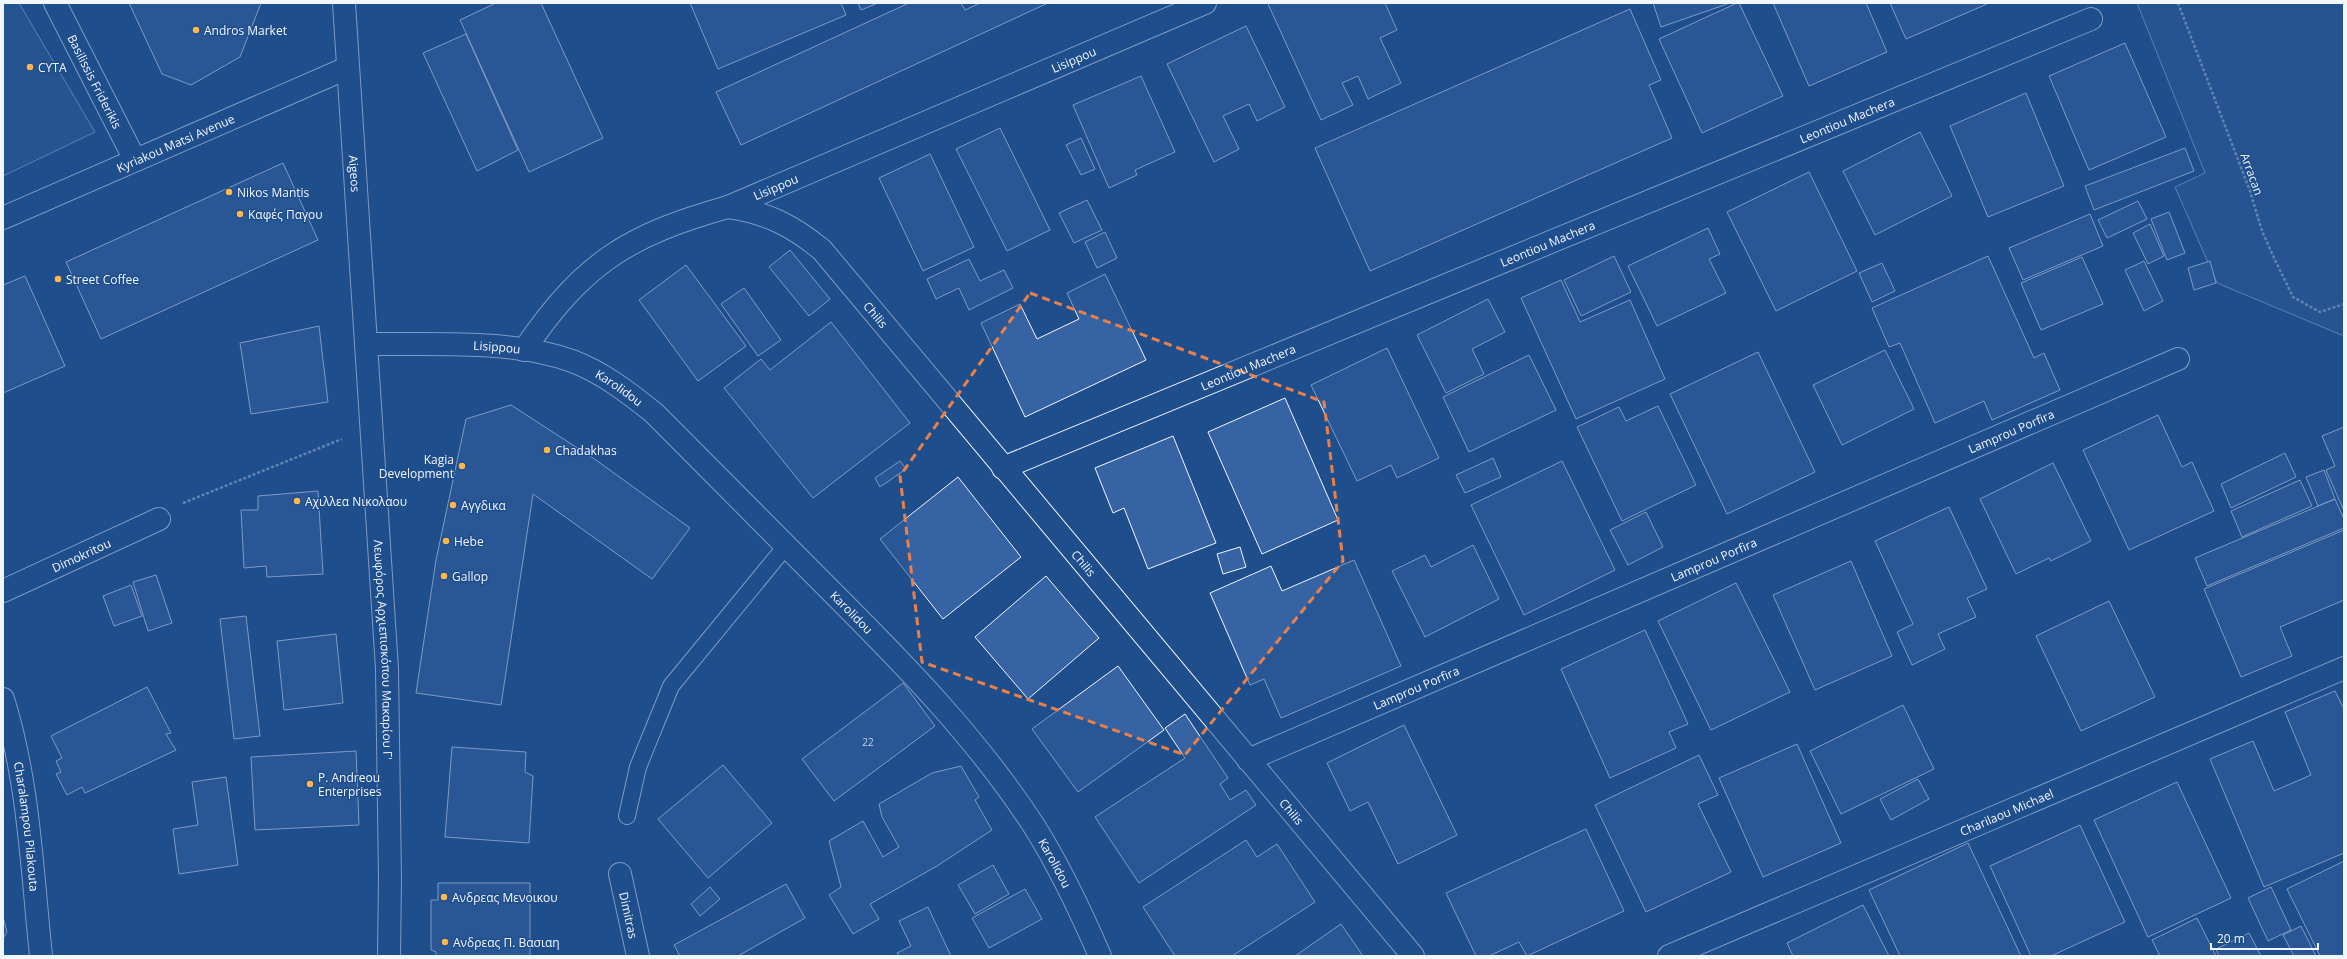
<svg xmlns="http://www.w3.org/2000/svg" width="2347" height="959" viewBox="0 0 2347 959" font-family="'Open Sans',sans-serif">
<rect width="100%" height="100%" fill="#1f4e8c"/>
<path fill="#305b95" stroke="#a8bbd7" d="M 3,3 L 19,3 L 95,132 L 3,176 Z
M 2137,3 L 2344,3 L 2344,336 L 2217,283 L 2175,187 L 2205,173 Z"/>
<path fill="#3563a3" stroke="#f2f6ff" d="M 129,3 L 261,3 L 240,57 L 191,85 L 162,74 Z
M 496,3 L 541,3 L 603,138 L 529,172 L 460,20 Z
M 690,3 L 841,3 L 846,15 L 718,69 Z
M 858,3 L 878,3 L 861,10 Z
M 909,3 L 961,3 L 965,10 L 980,3 L 1048,3 L 741,145 L 716,92 Z
M 1271,3 L 1385,3 L 1397,30 L 1380,38 L 1401,83 L 1368,99 L 1358,76 L 1342,83 L 1353,105 L 1321,120 L 1268,4 Z
M 1653,3 L 1730,3 L 1661,27 Z
M 1737,3 L 1739,3 L 1783,96 L 1702,133 L 1659,39 Z
M 1773,3 L 1866,3 L 1887,52 L 1809,86 Z
M 1890,3 L 1986,3 L 1987,4 L 1906,39 Z
M 1630,9 L 1661,80 L 1649,85 L 1672,138 L 1370,271 L 1315,148 Z
M 1246,26 L 1285,107 L 1257,121 L 1249,104 L 1223,116 L 1239,149 L 1214,162 L 1167,64 Z
M 466,34 L 518,150 L 477,171 L 423,53 Z
M 2125,43 L 2166,137 L 2089,170 L 2049,76 Z
M 1141,76 L 1175,152 L 1135,170 L 1137,175 L 1109,188 L 1073,105 Z
M 2026,93 L 2064,186 L 1988,217 L 1950,126 Z
M 1000,128 L 1050,230 L 1007,251 L 956,149 Z
M 1920,132 L 1952,196 L 1875,235 L 1843,171 Z
M 1081,138 L 1095,169 L 1081,175 L 1066,145 Z
M 2185,148 L 2194,171 L 2094,210 L 2085,186 Z
M 930,154 L 974,247 L 923,271 L 879,178 Z
M 283,163 L 318,240 L 101,339 L 66,262 Z
M 1809,172 L 1857,271 L 1776,311 L 1727,212 Z
M 1087,200 L 1102,230 L 1074,243 L 1059,213 Z
M 2138,201 L 2147,219 L 2107,238 L 2098,220 Z
M 2169,212 L 2185,253 L 2167,260 L 2151,219 Z
M 2090,214 L 2103,246 L 2023,280 L 2009,248 Z
M 2150,224 L 2164,256 L 2148,264 L 2133,233 Z
M 1708,228 L 1720,254 L 1709,259 L 1726,293 L 1657,326 L 1628,266 Z
M 1105,232 L 1117,258 L 1097,268 L 1085,242 Z
M 790,250 L 830,299 L 809,316 L 769,267 Z
M 1614,256 L 1631,292 L 1581,316 L 1564,280 Z
M 1988,256 L 2034,358 L 2044,353 L 2060,390 L 1992,420 L 1984,401 L 1935,423 L 1900,343 L 1889,347 L 1872,308 Z
M 2082,257 L 2103,304 L 2041,330 L 2021,283 Z
M 969,259 L 980,281 L 1004,270 L 1013,288 L 969,310 L 959,288 L 936,299 L 927,279 Z
M 2144,261 L 2163,301 L 2144,311 L 2125,270 Z
M 2210,261 L 2216,283 L 2194,290 L 2188,268 Z
M 1882,263 L 1895,291 L 1872,302 L 1859,273 Z
M 686,265 L 746,346 L 698,381 L 639,300 Z
M 1105,274 L 1146,360 L 1025,417 L 981,323 L 1020,304 L 1037,339 L 1079,319 L 1067,293 Z
M 25,276 L 65,366 L 3,393 L 3,285 Z
M 1561,280 L 1580,322 L 1630,300 L 1665,379 L 1576,419 L 1521,298 Z
M 744,288 L 781,340 L 758,356 L 721,304 Z
M 1488,299 L 1505,332 L 1472,349 L 1484,374 L 1446,393 L 1417,335 Z
M 831,322 L 910,423 L 813,498 L 724,388 L 761,359 L 770,370 Z
M 319,326 L 328,402 L 251,414 L 240,343 Z
M 1387,348 L 1439,458 L 1397,478 L 1391,465 L 1357,481 L 1311,385 Z
M 1885,350 L 1914,409 L 1842,445 L 1813,385 Z
M 1758,352 L 1815,472 L 1727,514 L 1670,394 Z
M 1529,355 L 1556,410 L 1469,452 L 1443,397 Z
M 1285,398 L 1338,520 L 1262,554 L 1208,432 Z
M 511,405 L 596,460 L 690,528 L 652,579 L 533,494 L 501,705 L 416,693 L 436,560 L 466,419 Z
M 1658,406 L 1696,485 L 1622,521 L 1577,427 L 1619,407 L 1626,421 Z
M 2158,415 L 2182,467 L 2192,462 L 2214,511 L 2129,550 L 2083,450 Z
M 2344,427 L 2344,511 L 2326,470 L 2335,466 L 2322,436 Z
M 1173,436 L 1216,543 L 1148,569 L 1124,508 L 1113,513 L 1095,468 Z
M 2285,453 L 2296,477 L 2231,508 L 2221,484 Z
M 1493,458 L 1501,477 L 1465,493 L 1456,475 Z
M 900,461 L 906,469 L 880,487 L 875,478 Z
M 1562,461 L 1615,570 L 1524,615 L 1471,505 Z
M 2053,463 L 2091,541 L 2051,561 L 2049,558 L 2016,574 L 1980,499 Z
M 2324,470 L 2335,499 L 2318,506 L 2306,477 Z
M 958,477 L 1021,557 L 943,619 L 880,539 Z
M 2300,480 L 2312,506 L 2242,537 L 2231,511 Z
M 318,491 L 323,574 L 267,577 L 266,566 L 244,568 L 241,510 L 258,510 L 258,496 Z
M 2335,499 L 2344,519 L 2344,528 L 2207,586 L 2195,558 Z
M 1949,507 L 1987,589 L 1967,598 L 1976,617 L 1938,634 L 1945,649 L 1912,665 L 1897,632 L 1913,624 L 1875,541 Z
M 1646,512 L 1663,547 L 1628,565 L 1610,530 Z
M 2344,530 L 2344,600 L 2280,627 L 2292,656 L 2241,677 L 2204,589 Z
M 1473,545 L 1499,599 L 1425,637 L 1392,571 L 1425,555 L 1431,567 Z
M 1240,547 L 1246,567 L 1223,574 L 1217,554 Z
M 1354,560 L 1401,666 L 1281,718 L 1264,679 L 1250,685 L 1210,593 L 1271,566 L 1282,591 Z
M 1851,561 L 1892,656 L 1815,690 L 1773,595 Z
M 156,575 L 172,623 L 148,631 L 133,582 Z
M 1046,576 L 1099,638 L 1028,699 L 975,637 Z
M 1736,583 L 1790,692 L 1711,730 L 1658,621 Z
M 131,585 L 142,616 L 114,626 L 103,596 Z
M 2109,601 L 2155,697 L 2081,731 L 2036,636 Z
M 246,616 L 260,736 L 234,739 L 220,619 Z
M 1645,630 L 1688,724 L 1669,732 L 1676,748 L 1610,778 L 1561,669 Z
M 336,634 L 343,703 L 284,710 L 277,641 Z
M 1118,666 L 1164,730 L 1078,792 L 1032,729 Z
M 903,683 L 935,726 L 834,801 L 802,759 Z
M 147,687 L 171,733 L 166,734 L 176,750 L 85,793 L 82,787 L 67,795 L 56,774 L 61,772 L 56,761 L 62,758 L 51,736 Z
M 2335,691 L 2344,709 L 2344,853 L 2264,887 L 2210,759 L 2253,741 L 2274,791 L 2311,775 L 2285,712 Z
M 1903,705 L 1934,769 L 1841,814 L 1810,751 Z
M 1185,714 L 1228,778 L 1220,784 L 1230,800 L 1246,790 L 1256,805 L 1139,883 L 1095,817 L 1185,758 L 1165,728 Z
M 1404,725 L 1457,835 L 1398,864 L 1368,802 L 1350,811 L 1327,763 Z
M 1797,744 L 1841,843 L 1763,877 L 1719,778 Z
M 452,747 L 526,752 L 525,772 L 533,776 L 529,843 L 445,837 Z
M 356,751 L 359,825 L 255,830 L 251,757 Z
M 1699,755 L 1718,795 L 1698,804 L 1731,872 L 1646,912 L 1595,805 Z
M 723,765 L 772,823 L 708,878 L 658,819 Z
M 961,766 L 979,797 L 975,800 L 992,830 L 937,866 L 870,904 L 879,919 L 853,934 L 829,895 L 841,887 L 829,841 L 863,821 L 883,857 L 899,847 L 882,817 L 879,804 L 932,773 Z
M 226,777 L 238,865 L 179,874 L 173,829 L 198,825 L 192,782 Z
M 1918,779 L 1929,799 L 1891,820 L 1880,799 Z
M 2177,782 L 2231,898 L 2148,937 L 2094,820 Z
M 2080,825 L 2125,922 L 2051,956 L 2031,956 L 1990,866 Z
M 1586,829 L 1624,911 L 1527,956 L 1519,942 L 1489,956 L 1476,956 L 1446,893 Z
M 1246,840 L 1257,857 L 1277,844 L 1315,902 L 1232,956 L 1175,956 L 1143,907 Z
M 1968,843 L 2021,956 L 1900,956 L 1869,890 Z
M 2344,861 L 2344,956 L 2320,956 L 2287,889 Z
M 993,865 L 1009,894 L 975,914 L 958,885 Z
M 438,883 L 530,883 L 530,956 L 436,956 L 436,952 L 431,950 L 431,900 L 438,900 Z
M 786,884 L 805,918 L 738,956 L 680,956 L 674,945 Z
M 710,887 L 720,899 L 700,916 L 691,904 Z
M 2271,887 L 2291,930 L 2268,941 L 2248,898 Z
M 1025,889 L 1042,919 L 989,948 L 972,918 Z
M 1863,905 L 1889,956 L 1793,956 L 1787,943 Z
M 928,907 L 951,956 L 899,956 L 897,953 L 911,946 L 899,921 Z
M 3,917 L 7,932 L 3,939 Z
M 2197,918 L 2216,956 L 2160,956 L 2152,940 Z
M 1341,924 L 1363,956 L 1295,956 Z
M 2301,926 L 2316,956 L 2294,956 L 2283,935 Z
M 2249,933 L 2261,956 L 2219,956 L 2216,949 Z"/>
<g fill="none" stroke-linecap="round" stroke-linejoin="round">
<g stroke="#f2f6ff" stroke-width="18">
<path id="service" d="M 627,816 L 638,767 L 671,686 L 786,546"/>
</g>
<g stroke="#f2f6ff" stroke-width="24">
<g id="minor">
<path id="s1" d="M 55,3 L 135,160"/>
<path id="s2" d="M 728,207 C 766,212 793,226 822,250 L 1413,956"/>
<path id="s3" d="M 3,218 L 347,68"/>
<path id="s4" d="M 366,344 C 429,345 512,339 572,361 C 602,372 629,393 654,413 C 712,472 771,531 830,590 C 903,663 977,738 1034,826 C 1060,867 1081,912 1100,956"/>
<path id="s5" d="M 524,350 C 583,263 628,235 728,207 L 1205,3"/>
<path id="s6" d="M 1003,468 L 2091,19"/>
<path id="s7" d="M 3,591 L 159,519"/>
<path id="s8" d="M 3,699 C 29,782 32,870 41,956"/>
<path id="s9" d="M 1248,760 L 2178,359"/>
<path id="s10" d="M 620,874 L 638,956"/>
<path id="s11" d="M 1669,956 L 2344,668"/>
</g>
</g>
<g stroke="#f2f6ff" stroke-width="24">
<g id="tertiary">
<path id="s12" d="M 344,3 L 387,669 L 390,879 L 389,956"/>
</g>
</g>
<path stroke="#b3c4dc" stroke-width="2.5" stroke-dasharray="3 2" stroke-linecap="butt" d="M 2178,3 L 2250,191 L 2262,231 L 2275,260 L 2293,297 L 2320,312 L 2344,304
M 183,503 L 342,439"/>
<use href="#service" stroke="#1f4e8c" stroke-width="16"/>
<use href="#minor" stroke="#1f4e8c" stroke-width="22"/>
<use href="#tertiary" stroke="#1f4e8c" stroke-width="22"/>
</g>
<path d="M0 0H2347V959H0ZM 1030,293 L 1324,402 L 1343,561 L 1185,755 L 922,662 L 900,476 Z" fill="#1f4e8c" fill-opacity=".55" fill-rule="evenodd"/>
<path fill="none" stroke="#ea8049" stroke-width="3" stroke-dasharray="8 5" stroke-linejoin="round" d="M 1030,293 L 1324,402 L 1343,561 L 1185,755 L 922,662 L 900,476 Z"/>
<g fill="#ffb74d" stroke="#1f4e8c" stroke-width="1.5">
<circle cx="196" cy="30" r="4"/>
<circle cx="30" cy="67" r="4"/>
<circle cx="229" cy="192" r="4"/>
<circle cx="240" cy="214" r="4"/>
<circle cx="58" cy="279" r="4"/>
<circle cx="547" cy="450" r="4"/>
<circle cx="462" cy="466" r="4"/>
<circle cx="297" cy="501" r="4"/>
<circle cx="453" cy="505" r="4"/>
<circle cx="446" cy="541" r="4"/>
<circle cx="444" cy="576" r="4"/>
<circle cx="310" cy="784" r="4"/>
<circle cx="444" cy="897" r="4"/>
<circle cx="445" cy="942" r="4"/>
</g>
<g text-anchor="middle" dominant-baseline="central" stroke-width="3" stroke-linejoin="round" paint-order="stroke">
<g font-size="10" fill="#c3d1e8">
<text x="868" y="742">22</text>
</g>
<g font-size="12" fill="#f2f6ff" stroke="#1f4e8c" text-anchor="start">
<text x="204" y="30">Andros Market</text>
<text x="38" y="67">CYTA</text>
<text x="237" y="192">Nikos Mantis</text>
<text x="248" y="214">Καφές Παγου</text>
<text x="66" y="279">Street Coffee</text>
<text x="555" y="450">Chadakhas</text>
<text x="454" y="459" text-anchor="end">Kagia<tspan x="454" dy="14">Development</tspan></text>
<text x="305" y="501">Αχιλλεα Νικολαου</text>
<text x="461" y="505">Αγγδικα</text>
<text x="454" y="541">Hebe</text>
<text x="452" y="576">Gallop</text>
<text x="318" y="777">P. Andreou<tspan x="318" dy="14">Enterprises</tspan></text>
<text x="452" y="897">Ανδρεας Μενοικου</text>
<text x="453" y="942">Ανδρεας Π. Βασιαη</text>
</g>
<g font-size="12" fill="#f2f6ff" stroke="#1f4e8c">
<text stroke="none"><textPath href="#s5" startOffset="632">Lisippou</textPath></text>
<text stroke="none"><textPath href="#s1" startOffset="88">Basilissis Friderikis</textPath></text>
<text stroke="none"><textPath href="#s6" startOffset="913">Leontiou Machera</textPath></text>
<text stroke="none"><textPath href="#s3" startOffset="188">Kyriakou Matsi Avenue</textPath></text>
<text stroke="none"><textPath href="#s12" startOffset="171">Aigeos</textPath></text>
<text transform="translate(2252 174) rotate(70)">Arracan</text>
<text stroke="none"><textPath href="#s5" startOffset="308">Lisippou</textPath></text>
<text stroke="none"><textPath href="#s6" startOffset="589">Leontiou Machera</textPath></text>
<text stroke="none"><textPath href="#s2" startOffset="189">Chilis</textPath></text>
<text stroke="none"><textPath href="#s4" startOffset="131">Lisippou</textPath></text>
<text stroke="none"><textPath href="#s6" startOffset="265">Leontiou Machera</textPath></text>
<text stroke="none"><textPath href="#s4" startOffset="262">Karolidou</textPath></text>
<text stroke="none"><textPath href="#s9" startOffset="831">Lamprou Porfira</textPath></text>
<text stroke="none"><textPath href="#s7" startOffset="86">Dimokritou</textPath></text>
<text stroke="none"><textPath href="#s9" startOffset="507">Lamprou Porfira</textPath></text>
<text stroke="none"><textPath href="#s2" startOffset="513">Chilis</textPath></text>
<text stroke="none"><textPath href="#s4" startOffset="586">Karolidou</textPath></text>
<text stroke="none"><textPath href="#s12" startOffset="648">Λεωφόρος Αρχιεπισκόπου Μακαρίου Γ'</textPath></text>
<text stroke="none"><textPath href="#s9" startOffset="183">Lamprou Porfira</textPath></text>
<text stroke="none"><textPath href="#s2" startOffset="837">Chilis</textPath></text>
<text stroke="none"><textPath href="#s11" startOffset="367">Charilaou Michael</textPath></text>
<text stroke="none"><textPath href="#s8" startOffset="130">Charalampou Pilakouta</textPath></text>
<text stroke="none"><textPath href="#s4" startOffset="910">Karolidou</textPath></text>
<text stroke="none"><textPath href="#s10" startOffset="42">Dimitras</textPath></text>
</g>
</g>
<rect width="2347" height="959" fill="none" stroke="#f2f6ff" stroke-width="8"/>
<path d="M2211 943v6h107v-6" fill="none" stroke="#f2f6ff" stroke-width="2"/>
<text x="2217" y="943" font-size="12" fill="#f2f6ff" stroke="#1f4e8c" stroke-width="3" paint-order="stroke">20 m</text>
</svg>
